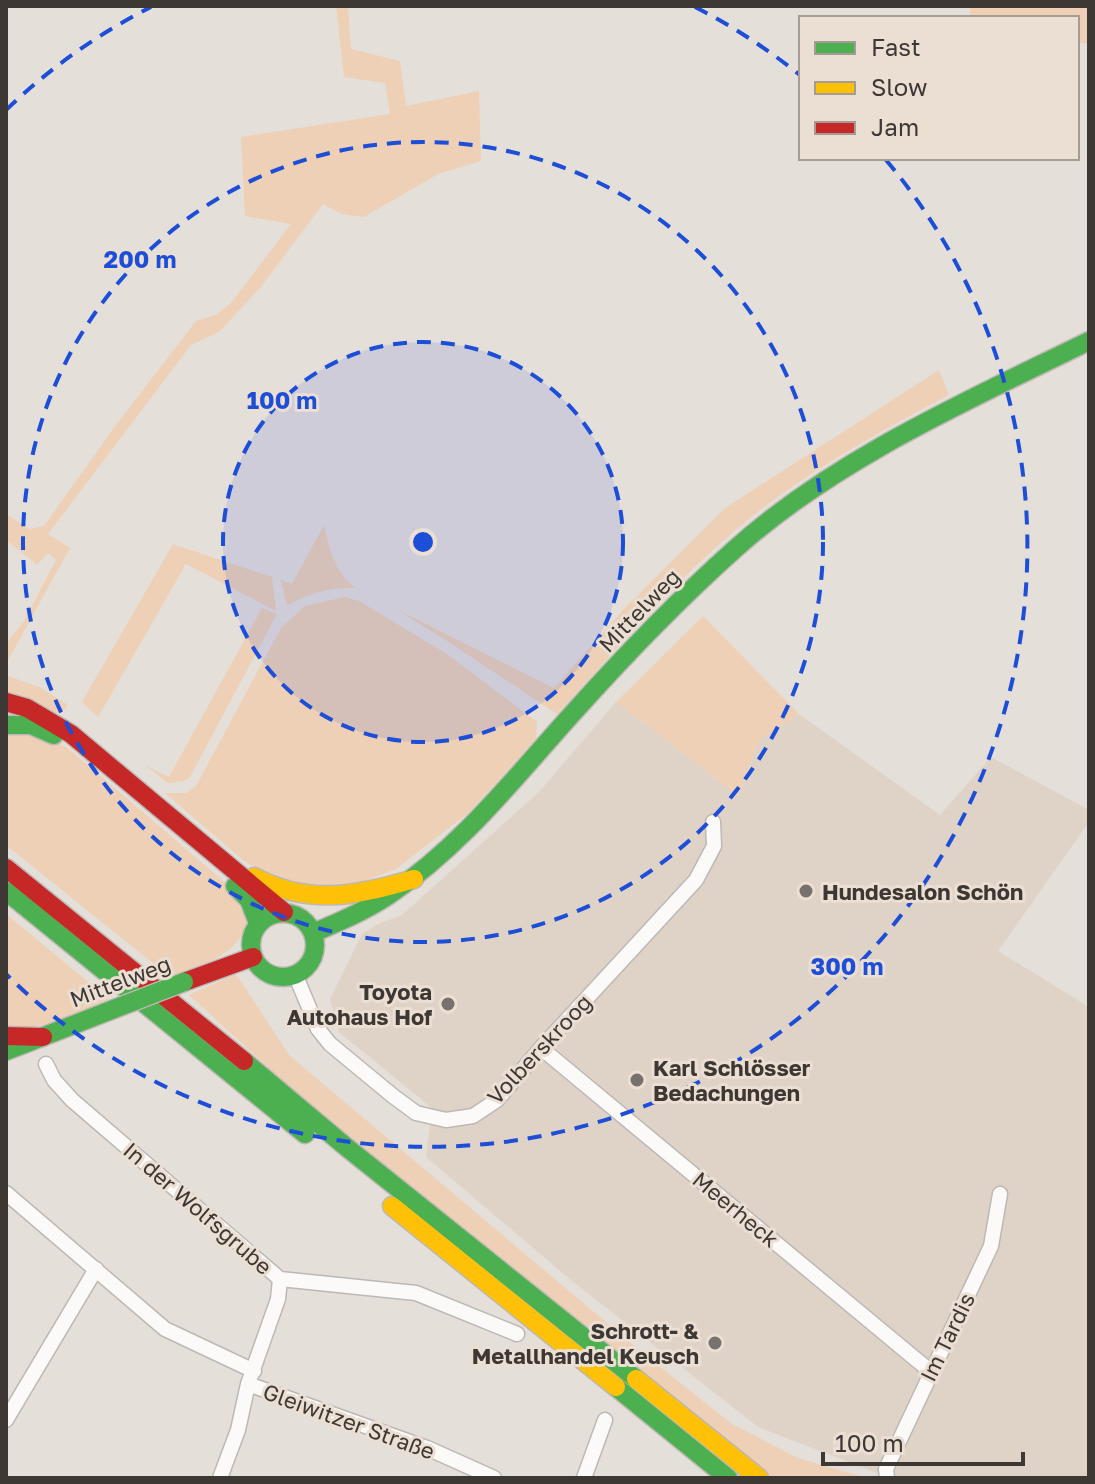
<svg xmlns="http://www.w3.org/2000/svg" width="1095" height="1484" viewBox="0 0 1095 1484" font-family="'Golos Text',sans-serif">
<rect width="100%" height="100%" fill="#e5dfd9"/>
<path fill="#dfd3c7" d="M 616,702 L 739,796 L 759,740 L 799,714 L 940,815 L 991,757 L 1089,810 L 1089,822 L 998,951 L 1089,1007 L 1089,1478 L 890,1478 L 758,1427 L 571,1280 L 426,1157 L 432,1108 L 339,1032 L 330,999 L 362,934 L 378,924 L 402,915 L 539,792 Z"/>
<path fill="#edd0b5" d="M 336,6 L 348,6 L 351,49 L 400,61 L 406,106 L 479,91 L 481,161 L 438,174 L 364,217 L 342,214 L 323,204 L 260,288 L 219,332 L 191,345 L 48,534 L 70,548 L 7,662 L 6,643 L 24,621 L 56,560 L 48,553 L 37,565 L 6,540 L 6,514 L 29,529 L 44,526 L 116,425 L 196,321 L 216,315 L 231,303 L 291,224 L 245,216 L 241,137 L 390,114 L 385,83 L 344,77 Z
M 970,6 L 1089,6 L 1089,44 L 1077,42 L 1077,18 L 970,18 Z
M 939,370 L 949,395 C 888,427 828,460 772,501 C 691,561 625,640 557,714 L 452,644 L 394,608 L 554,688 L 625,608 L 725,508 Z
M 324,525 C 330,551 334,570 355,588 C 329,587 309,593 287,606 L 281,580 L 292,584 Z
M 173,544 L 272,577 L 276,611 L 186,564 L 98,717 L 82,702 Z
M 345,597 L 359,601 L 447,654 L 537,722 L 536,739 L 467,814 L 396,869 L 351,886 L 308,886 L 263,872 L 243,860 L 165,793 L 186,793 L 196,786 L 281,628 L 305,606 Z
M 262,608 L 277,614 L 190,777 L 184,781 L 168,783 L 145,765 L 169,777 Z
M 703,616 L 799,714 L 759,740 L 739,796 L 616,702 Z
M 6,675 L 41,688 L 68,705 L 60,714 L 6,692 Z
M 13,733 L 54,741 L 69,749 L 228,885 L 247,921 C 238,958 201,964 169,976 L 6,845 L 6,734 Z
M 6,914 L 109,999 C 76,1013 43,1031 6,1029 Z
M 236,974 L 290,1056 L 639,1350 L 732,1424 L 798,1458 L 867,1478 L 770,1478 L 296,1093 L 189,995 Z"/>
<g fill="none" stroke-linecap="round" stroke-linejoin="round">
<g stroke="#bdb8b4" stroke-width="17">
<path id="street" d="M 295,974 L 318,1029 L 330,1044 L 393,1096 L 416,1113 L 446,1120 L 473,1116 L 497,1100 L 541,1048 L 696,880 L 714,846 L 713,822
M 541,1048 L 930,1371
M 46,1064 L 54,1080 L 72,1100 L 280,1279 L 416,1293 L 517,1334
M 6,1193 L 165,1329 L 254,1371
M 248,1384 L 427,1448 L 494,1478
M 6,1420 L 96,1269
M 220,1478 L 238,1430 L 248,1384 L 278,1299 L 280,1279
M 584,1478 L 605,1420
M 887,1478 L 886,1469 L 991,1246 L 1000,1194"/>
</g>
<g stroke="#bdb8b4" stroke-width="21">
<path id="fast" d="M 6,725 L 31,725 L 54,735
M 235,886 L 249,900 L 258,923
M 6,891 L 305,1134
M251 945a32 32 0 1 1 64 0a32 32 0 1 1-64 0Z
M 313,933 C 339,922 365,911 389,895 C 462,846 515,777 573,713 C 624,656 678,600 735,549 C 835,459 969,400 1089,341
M 6,1051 L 114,1009
M 244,1061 L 345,1146 L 636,1379
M 616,1387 L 728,1478"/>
</g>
<g stroke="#bdb8b4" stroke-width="21">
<path id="slow" d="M 254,877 C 310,906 356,896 414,879
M 392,1206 L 616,1387
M 636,1379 L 759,1478"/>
</g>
<g stroke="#bdb8b4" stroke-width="21">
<path id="jam" d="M 6,702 L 27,708 L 71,734 L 284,912
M 6,868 L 244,1061
M 184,982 L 253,957
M 6,1036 L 43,1037"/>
</g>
<use href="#street" stroke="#fbfaf9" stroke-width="14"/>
<use href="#fast" stroke="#4caf50" stroke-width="18"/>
<use href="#slow" stroke="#ffc107" stroke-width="18"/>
<use href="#jam" stroke="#c62828" stroke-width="18"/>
<g stroke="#bdb8b4" stroke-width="21" stroke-linecap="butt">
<path id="fast-bridge" d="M 114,1009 L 184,982"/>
</g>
<use href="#fast-bridge" stroke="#4caf50" stroke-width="18"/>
</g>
<circle cx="423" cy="542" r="200" fill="#1d4ed8" fill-opacity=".12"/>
<g fill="none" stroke="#1d4ed8" stroke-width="4" stroke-dasharray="14 10">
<circle cx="423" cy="542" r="200"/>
<circle cx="423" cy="542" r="400"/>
<path d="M6 110A600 600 0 0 1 151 7M695 7A600 600 0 0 1 801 76M886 160A600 600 0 0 1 6 974"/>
</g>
<g fill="#78726e" stroke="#ebded3" stroke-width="3">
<circle cx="806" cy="891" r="8"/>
<circle cx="448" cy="1004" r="8"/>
<circle cx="637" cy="1080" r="8"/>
<circle cx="715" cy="1343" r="8"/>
</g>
<g text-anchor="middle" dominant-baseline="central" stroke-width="6" stroke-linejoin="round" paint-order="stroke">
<g font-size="22" fill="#3d3834" stroke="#ebded3">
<text transform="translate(639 610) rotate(-46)">Mittelweg</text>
<text transform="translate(120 981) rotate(-21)">Mittelweg</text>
<text transform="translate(539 1049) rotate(-47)">Volberskroog</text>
<text transform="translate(198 1208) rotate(41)">In der Wolfsgrube</text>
<text transform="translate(736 1209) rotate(40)">Meerheck</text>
<text transform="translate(947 1337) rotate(-64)">Im Tardis</text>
<text transform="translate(349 1421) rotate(20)">Gleiwitzer Straße</text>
</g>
<g font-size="22" font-weight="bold" fill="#3d3834" stroke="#ebded3" text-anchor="start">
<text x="822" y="891">Hundesalon Schön</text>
<text x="432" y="991" text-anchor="end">Toyota<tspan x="432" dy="25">Autohaus Hof</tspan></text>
<text x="653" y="1067">Karl Schlösser<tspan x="653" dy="25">Bedachungen</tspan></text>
<text x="699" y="1330" text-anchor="end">Schrott- &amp;<tspan x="699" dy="25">Metallhandel Keusch</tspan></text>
</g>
</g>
<circle cx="423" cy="542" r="12" fill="#1d4ed8" stroke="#ebded3" stroke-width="4"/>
<g font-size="24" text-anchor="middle" font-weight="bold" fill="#1d4ed8" stroke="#ebded3" stroke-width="6" stroke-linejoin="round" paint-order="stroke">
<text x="140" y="268">200 m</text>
<text x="282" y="409">100 m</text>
<text x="847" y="975">300 m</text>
</g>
<rect width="1095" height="1484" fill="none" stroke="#3d3834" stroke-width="16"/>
<rect x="799" y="16" width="280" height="144" fill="#ebded3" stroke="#a59c93" stroke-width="2"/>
<rect x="815" y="42" width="40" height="12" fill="#4caf50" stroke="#a59c93" stroke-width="2"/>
<text x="871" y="56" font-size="24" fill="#3d3834">Fast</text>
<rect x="815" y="82" width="40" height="12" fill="#ffc107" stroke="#a59c93" stroke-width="2"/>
<text x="871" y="96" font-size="24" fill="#3d3834">Slow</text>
<rect x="815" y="122" width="40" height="12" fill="#c62828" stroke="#a59c93" stroke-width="2"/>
<text x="871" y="136" font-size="24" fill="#3d3834">Jam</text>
<path d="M823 1452v12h200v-12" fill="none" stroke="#3d3834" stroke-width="4"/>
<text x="835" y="1452" font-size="24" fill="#3d3834" stroke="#ebded3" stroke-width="6" paint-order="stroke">100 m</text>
</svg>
